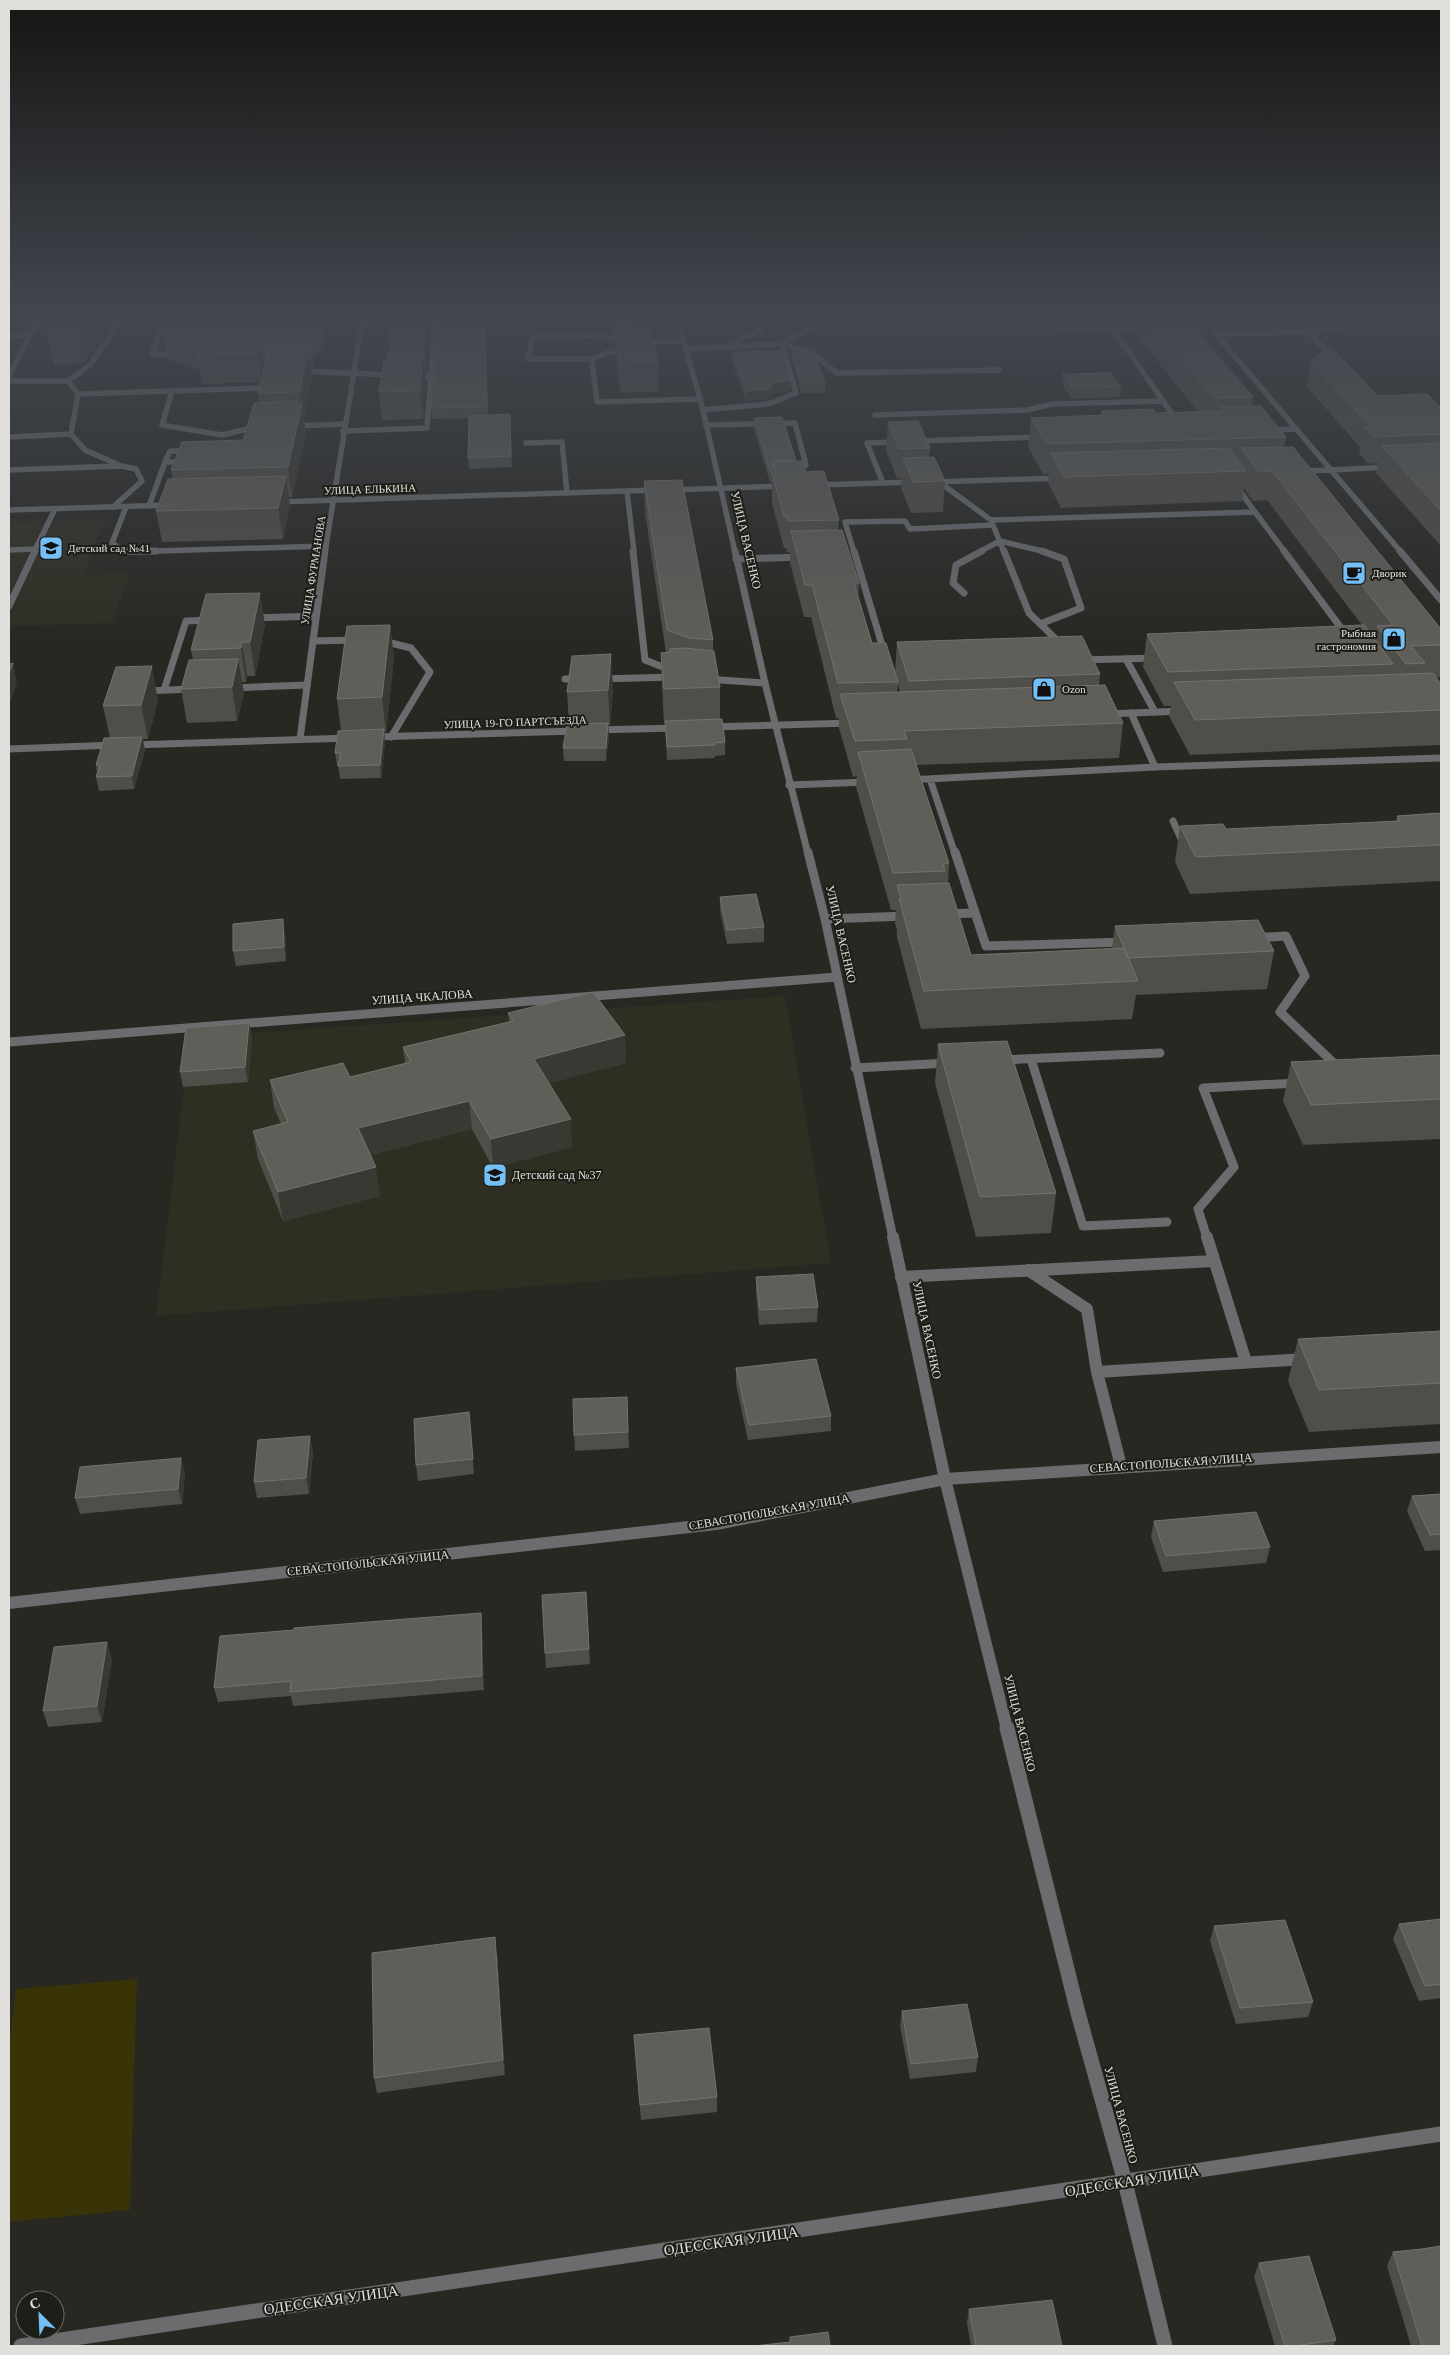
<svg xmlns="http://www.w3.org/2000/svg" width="1450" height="2355" viewBox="0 0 1450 2355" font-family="'Times New Roman',serif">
<rect width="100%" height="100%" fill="#282722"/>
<path fill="#2f2e23" d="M 105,520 L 83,575 L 130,574 L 112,623 L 9,626 L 9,522 Z
M 785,996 L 831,1263 L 156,1316 L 190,1037 Z"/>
<path fill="#393408" d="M 137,1979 L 130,2210 L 9,2222 L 9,2047 L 16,1989 Z"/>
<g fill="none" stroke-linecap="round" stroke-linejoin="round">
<path stroke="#6a6c6e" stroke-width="5.5" d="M 1024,316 L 1058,328 L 1113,329
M 316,320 L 361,326 L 434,327
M 164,323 L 152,354 L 180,355
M 96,325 L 186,323
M 35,327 L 66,326
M 1181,327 L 1210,327
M 1151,328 L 1113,329 L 1179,424
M 1308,332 L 1347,326 L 1350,316
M 1217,334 L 1308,332 L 1335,359
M 9,335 L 30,335
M 641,342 L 682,341
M 627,345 L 592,359 L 597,402 L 700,399
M 728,345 L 761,330 L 757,316
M 685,349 L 782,344 L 812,353 L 837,373 L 999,370
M 592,359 L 528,359 L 533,337 L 595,335 L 627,341
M 298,371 L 396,375
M 413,376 L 432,377
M 9,381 L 68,381
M 172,391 L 162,425 L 222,435 L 256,427
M 78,394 L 265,388
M 703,410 L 768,404 L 796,393 L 782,344 L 818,323 L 966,320 L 964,316
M 875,415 L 1027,410 L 1053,404 L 1163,401
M 706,425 L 795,423 L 806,465
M 293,426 L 345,424
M 1268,430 L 1297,429
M 343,431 L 427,428 L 435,316
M 9,437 L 71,434
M 913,441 L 1041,437
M 526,443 L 562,442 L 567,493
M 165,462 L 170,451 L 192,451
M 9,470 L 121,466 L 85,450 L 71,434 L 78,394 L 68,381 L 90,365 L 124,316
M 1331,470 L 1390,467
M 939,482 L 991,520 L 1004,552
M 883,483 L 867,443 L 899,442
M 1235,484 L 1255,512
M 627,491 L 634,552
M 149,506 L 165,462 L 188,462
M 113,507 L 142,481 L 136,469 L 121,466
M 126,507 L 112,543 L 125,552 L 326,546
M 991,520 L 1255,512 L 1285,552
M 9,550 L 35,549
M 34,552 L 55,509
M 854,552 L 845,522 L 905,521 L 910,529 L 993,525
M 979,552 L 1000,541 L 1046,552"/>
<path stroke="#6a6c6e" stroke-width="7" d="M 124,551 L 156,551
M 633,551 L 645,660 L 673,671
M 854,551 L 885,655
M 1004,551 L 1029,613 L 1063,646
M 1284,551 L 1347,636
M 736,559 L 803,557
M 964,593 L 953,583 L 956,565 L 982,551
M 9,606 L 35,551
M 251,618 L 315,616
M 1040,624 L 1081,608 L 1064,559 L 1042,551
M 379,640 L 411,648 L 430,672 L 391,737
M 313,641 L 357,640
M 1126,659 L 1155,712
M 1079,660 L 1157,658
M 565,679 L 582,679
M 599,679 L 674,677
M 706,679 L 765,683
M 230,688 L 307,685
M 164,690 L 186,621 L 211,620
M 143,691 L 193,689
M 1131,713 L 1155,767
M 930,779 L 955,854
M 908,780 L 1155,767 L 1441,758
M 789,785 L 868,782
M 1173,821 L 1184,845"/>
<path stroke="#6a6c6e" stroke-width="9" d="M 955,852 L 986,946 L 1126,942
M 945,914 L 974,913
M 825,919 L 908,916
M 1253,938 L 1286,936 L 1305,976 L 1280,1012 L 1340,1069
M 1031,1059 L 1083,1226 L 1167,1222
M 1001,1060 L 1160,1053
M 855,1068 L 949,1063
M 1207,1238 L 1198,1209 L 1234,1167 L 1203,1088 L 1298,1083"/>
<path stroke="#6a6c6e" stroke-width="12" d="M 1207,1237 L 1246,1362
M 1028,1270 L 1087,1309 L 1097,1372
M 901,1277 L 1214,1261
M 1121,1466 L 1097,1372 L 1305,1359"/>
<path stroke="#6a6c6e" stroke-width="5.5" d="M 677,316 L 703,410 L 735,552
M 1210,327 L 1331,470
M 9,376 L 40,316
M 325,552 L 363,316"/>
<path stroke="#6a6c6e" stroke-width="7" d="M 735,551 L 765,683 L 808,854
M 300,739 L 325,551"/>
<path stroke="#6a6c6e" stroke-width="9" d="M 808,852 L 825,919 L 893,1238
M 9,1042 L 837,977"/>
<path stroke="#6a6c6e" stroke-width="12" d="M 893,1237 L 945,1479 L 1007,1729
M 9,1603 L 716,1524 L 945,1479 L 1441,1447"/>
<path stroke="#6a6c6e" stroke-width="15" d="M 1007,1728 L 1078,2013 L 1125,2182 L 1165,2346
M 21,2346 L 1441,2134"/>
<path stroke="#6a6c6e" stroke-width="5.5" d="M 1300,471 L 1331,470 L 1401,552
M 933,482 L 1061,478
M 816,485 L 914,482
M 671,490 L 786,486
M 276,502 L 656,490
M 9,510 L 171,505"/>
<path stroke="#6a6c6e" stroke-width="7" d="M 1400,551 L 1441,600
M 1107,714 L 1182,711
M 709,727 L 852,723
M 594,730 L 677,728
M 372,737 L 577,731
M 132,745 L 350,738
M 9,749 L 115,745"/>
</g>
<path fill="#4f4e49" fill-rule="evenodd" d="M 60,316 L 118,316 L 115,320 L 107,321 L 109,330 L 83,364 L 54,365 L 48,338 Z
M 180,316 L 327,316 L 328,326 L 321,353 L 316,354 L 313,367 L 310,367 L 312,377 L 304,418 L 306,433 L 292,497 L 288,497 L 290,506 L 283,539 L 162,542 L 156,511 L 173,479 L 171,470 L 243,440 L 259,403 L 258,393 L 261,382 L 202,384 L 200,371 L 168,359 L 163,332 L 169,332 L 180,318 ZM 262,359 L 266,361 L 264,370 Z
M 612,316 L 643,316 L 658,364 L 658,392 L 621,393 L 615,354 L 614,327 Z
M 821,316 L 952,316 L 822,318 Z
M 1009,316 L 1033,316 L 1033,324 L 1014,324 Z
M 1035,316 L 1049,316 L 1049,320 Z
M 1140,316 L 1184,316 L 1253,397 L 1252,406 L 1286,437 L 1284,447 L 1441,629 L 1441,677 L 1436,678 L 1441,684 L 1441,745 L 1190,755 L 1169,716 L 1171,706 L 1164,706 L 1143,667 L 1147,634 L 1362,625 L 1267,500 L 1253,501 L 1244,488 L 1242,501 L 1061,508 L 1048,483 L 1049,474 L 1043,474 L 1028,447 L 1031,418 L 1101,415 L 1101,411 L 1156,413 L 1198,412 L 1137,335 Z
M 486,329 L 488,415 L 510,414 L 512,467 L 469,469 L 468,458 L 469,418 L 432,419 L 431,408 Z
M 429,332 L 426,372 L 425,372 L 426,381 L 423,419 L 382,420 L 379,392 L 387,361 L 390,352 L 389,343 Z
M 792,351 L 825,382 L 825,393 L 801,393 L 792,361 Z
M 761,352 L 791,380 L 790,390 L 772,394 L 772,397 L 767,399 L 746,401 L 732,363 L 732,353 Z
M 1311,362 L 1378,396 L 1441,408 L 1441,546 L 1376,473 L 1378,463 L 1368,464 L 1359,453 L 1360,447 L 1307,387 Z
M 1063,374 L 1121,387 L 1120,397 L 1071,399 L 1062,384 Z
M 754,418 L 806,472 L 839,520 L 838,530 L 859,583 L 858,598 L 872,643 L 895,673 L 897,642 L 1100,674 L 1099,685 L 1123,723 L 1119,758 L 916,765 L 949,863 L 948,883 L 971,955 L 1112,949 L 1115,926 L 1274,951 L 1267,989 L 1136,995 L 1132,1019 L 921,1029 L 897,937 L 897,930 L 895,923 L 896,910 L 891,910 L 856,787 L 857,776 L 853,777 L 839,728 L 839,718 L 836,718 L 811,617 L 804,617 L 790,563 L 790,552 L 787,552 L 786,548 L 784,548 L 772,503 L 772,482 L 770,482 L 754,429 ZM 898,684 L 900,692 L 897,692 Z
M 888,422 L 930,448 L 929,457 L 945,481 L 943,512 L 911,513 L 901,488 L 902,478 L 897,478 L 886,451 Z
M 644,481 L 713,640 L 713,650 L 720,687 L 720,719 L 725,742 L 725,755 L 715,756 L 715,758 L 667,760 L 665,723 L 664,723 L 662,687 L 661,653 L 666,653 L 645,512 Z
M 265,625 L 255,676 L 247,676 L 246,682 L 242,682 L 244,693 L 237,721 L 187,723 L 181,689 L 193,660 L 191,650 Z
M 390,625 L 394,658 L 386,732 L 384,732 L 385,743 L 381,778 L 340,779 L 338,766 L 337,766 L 335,753 L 341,731 L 337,699 Z
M 613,688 L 610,725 L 608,725 L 609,736 L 606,761 L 564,761 L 563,748 L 569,724 L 567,692 Z
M 158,700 L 148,739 L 143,739 L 145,750 L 134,789 L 99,791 L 96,777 L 97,773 L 96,765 L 110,738 L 103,706 Z
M 1397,816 L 1441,816 L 1441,881 L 1190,894 L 1175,862 L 1180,826 L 1226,829 L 1396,821 Z
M 720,897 L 764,927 L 764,942 L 727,944 L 720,911 Z
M 285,933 L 286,961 L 236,966 L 233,951 Z
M 508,1013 L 625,1035 L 626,1063 L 549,1083 L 572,1147 L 493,1168 L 472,1129 L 370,1155 L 380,1196 L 283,1221 L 258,1159 L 253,1131 L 281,1124 L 274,1108 L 270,1080 L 350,1077 L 405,1063 L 403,1047 L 509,1022 Z
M 249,1023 L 252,1038 L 248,1082 L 183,1087 L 180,1072 Z
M 938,1044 L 1056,1193 L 1051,1233 L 976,1237 L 935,1083 Z
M 1441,1055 L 1441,1139 L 1303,1145 L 1283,1101 L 1291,1062 Z
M 756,1277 L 818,1307 L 817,1322 L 759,1325 L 756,1292 Z
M 1441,1331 L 1441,1424 L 1309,1432 L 1288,1381 L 1298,1339 Z
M 736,1368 L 831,1416 L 831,1431 L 748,1440 L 736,1384 Z
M 627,1397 L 629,1448 L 575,1451 L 574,1435 Z
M 469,1412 L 474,1474 L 418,1481 L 416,1465 Z
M 313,1452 L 309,1494 L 257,1498 L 254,1482 Z
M 181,1458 L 185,1474 L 182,1504 L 80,1514 L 75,1498 Z
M 1441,1494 L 1441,1550 L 1425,1551 L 1407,1511 L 1412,1496 Z
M 1154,1521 L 1270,1547 L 1266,1563 L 1163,1572 L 1151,1537 Z
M 586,1592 L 590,1664 L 546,1668 L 545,1653 Z
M 481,1613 L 482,1627 L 484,1690 L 293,1706 L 291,1696 L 218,1702 L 214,1688 L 294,1630 Z
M 112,1658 L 102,1722 L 48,1727 L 43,1711 Z
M 1441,1919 L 1441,1998 L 1419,2001 L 1393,1939 L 1399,1924 Z
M 1214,1926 L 1313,2002 L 1308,2017 L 1236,2024 L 1210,1941 Z
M 497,1953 L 505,2075 L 377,2093 L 374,2078 Z
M 902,2011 L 978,2057 L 976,2072 L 910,2079 L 900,2026 Z
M 634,2035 L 717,2097 L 717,2112 L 641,2120 Z
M 1393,2252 L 1441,2346 L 1411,2346 L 1387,2266 Z
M 1259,2263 L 1336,2340 L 1333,2346 L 1275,2346 L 1254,2277 Z
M 969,2309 L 1062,2346 L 971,2346 L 967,2323 Z"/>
<path fill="#393833" d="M 94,316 L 106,316 L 109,330 L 83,364 L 78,337 Z
M 114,316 L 118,316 L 115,320 Z
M 327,316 L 328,326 L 321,353 L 320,343 Z
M 426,316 L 428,316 L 429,332 L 426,372 L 424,344 Z
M 485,319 L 486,329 L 488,418 L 487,407 Z
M 315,343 L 316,354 L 313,367 L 312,357 Z
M 260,344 L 264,372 L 261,382 L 258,354 Z
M 308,349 L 312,377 L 304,418 L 306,433 L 292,497 L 288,467 L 298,401 L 300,414 L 302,406 L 300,392 Z
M 423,354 L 426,381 L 423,419 L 420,391 Z
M 791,380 L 790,390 L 772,394 L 772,397 L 767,399 L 746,401 L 747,391 L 771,384 Z
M 286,476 L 290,506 L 283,539 L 278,508 Z
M 260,593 L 265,625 L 255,676 L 250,642 Z
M 390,625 L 394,658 L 386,732 L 382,697 Z
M 242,642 L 247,676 L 246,682 L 241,648 Z
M 611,654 L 613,688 L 610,725 L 608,690 Z
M 238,659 L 244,693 L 237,721 L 232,687 Z
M 13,663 L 17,683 L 9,705 L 9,673 Z
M 152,666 L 158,700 L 148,739 L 141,705 Z
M 608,723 L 609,736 L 606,761 L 606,748 Z
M 384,729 L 385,743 L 381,778 L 380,765 Z
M 142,737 L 145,750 L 134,789 L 132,776 Z
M 283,919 L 285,933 L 286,961 L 284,947 Z
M 249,1023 L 252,1038 L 248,1082 L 245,1067 Z
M 625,1035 L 626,1063 L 536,1087 L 534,1059 Z
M 469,1101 L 472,1129 L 362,1157 L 358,1128 Z
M 571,1119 L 572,1147 L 493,1168 L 491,1139 Z
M 376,1167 L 380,1196 L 283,1221 L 278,1192 Z
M 310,1436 L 313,1452 L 309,1494 L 306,1478 Z
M 181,1458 L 185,1474 L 182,1504 L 178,1489 Z
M 481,1613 L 482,1627 L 484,1690 L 482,1676 Z
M 107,1642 L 112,1658 L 102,1722 L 97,1706 Z
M 495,1937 L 497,1953 L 505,2075 L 503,2060 Z"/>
<path fill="#5f5e59" stroke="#73726d" d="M 60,316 L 94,316 L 78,337 L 48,338 Z
M 327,316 L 320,343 L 315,343 L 312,357 L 309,357 L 308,349 L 269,347 L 268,354 L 261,348 L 260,344 L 250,336 L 169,332 L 175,318 Z
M 393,316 L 426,316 L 424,344 L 389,343 Z
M 614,316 L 643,316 L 644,319 L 633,320 L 621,325 L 616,324 Z
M 1147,316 L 1184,316 L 1253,397 L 1214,398 Z
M 485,319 L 487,407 L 431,408 L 438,320 Z
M 648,319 L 658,364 L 621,365 L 614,327 L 633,320 Z
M 163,332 L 250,336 L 260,344 L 258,354 L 197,357 L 201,346 Z
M 1329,345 L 1378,396 L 1427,394 L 1441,408 L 1441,434 L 1374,437 L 1364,426 L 1370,426 L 1311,362 Z
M 269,347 L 308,349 L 300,392 L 258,393 Z
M 760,350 L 761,352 L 782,351 L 791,380 L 771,384 L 772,387 L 767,389 L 747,391 L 732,353 Z
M 813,350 L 825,382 L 801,383 L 792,351 Z
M 388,352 L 423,354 L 420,391 L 379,392 L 384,361 L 387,361 Z
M 1111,373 L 1121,387 L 1072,388 L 1063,374 Z
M 298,401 L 297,404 L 302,404 L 288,467 L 171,470 L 182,442 L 243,440 L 254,403 Z
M 1261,406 L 1286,437 L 1046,444 L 1031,418 L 1104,415 L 1101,411 L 1153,409 L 1156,413 L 1224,411 L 1221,407 Z
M 510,414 L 511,456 L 468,458 L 469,416 Z
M 782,417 L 796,461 L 773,461 L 773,471 L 770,471 L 754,418 Z
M 918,421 L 930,448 L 899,449 L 888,422 Z
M 1441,443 L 1441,511 L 1382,446 Z
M 1293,447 L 1441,629 L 1441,645 L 1411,646 L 1425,663 L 1406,664 L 1377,626 L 1393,625 L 1272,471 L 1258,471 L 1241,448 Z
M 1229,448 L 1246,471 L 1064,477 L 1051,453 Z
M 934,457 L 945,481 L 913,482 L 903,458 Z
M 773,461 L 802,461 L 806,472 L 824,471 L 839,520 L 788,521 L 787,517 L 784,517 L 772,473 L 776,473 Z
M 286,476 L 278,508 L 156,511 L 168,479 Z
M 682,480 L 713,640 L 689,638 L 667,630 L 644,481 Z
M 842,530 L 859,583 L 854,583 L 872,643 L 886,643 L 898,682 L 838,683 L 812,585 L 805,585 L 791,531 Z
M 260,593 L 250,642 L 242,642 L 241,648 L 191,650 L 206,594 Z
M 390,625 L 382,697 L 337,699 L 347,626 Z
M 1364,625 L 1393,664 L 1168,672 L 1147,634 Z
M 1082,636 L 1100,674 L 909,681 L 897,642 Z
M 684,648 L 714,651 L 720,687 L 664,689 L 661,653 L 670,652 L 670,649 Z
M 611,654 L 608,690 L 567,692 L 572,656 Z
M 238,659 L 232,687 L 181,689 L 189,660 Z
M 13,663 L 9,673 L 9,664 Z
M 152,666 L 141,705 L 103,706 L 116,667 Z
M 1433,673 L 1441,684 L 1441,710 L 1195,720 L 1174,682 Z
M 1105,685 L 1123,723 L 904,731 L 907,739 L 855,741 L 840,694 Z
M 722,719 L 725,742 L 714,743 L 715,745 L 667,747 L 665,721 Z
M 608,723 L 606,748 L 563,748 L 567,724 Z
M 384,729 L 380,765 L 338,766 L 341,753 L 335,753 L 338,731 Z
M 142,737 L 132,776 L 96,777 L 100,765 L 96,765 L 104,738 Z
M 911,749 L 949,863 L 943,864 L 945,871 L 893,873 L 858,752 Z
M 1439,813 L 1441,816 L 1441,845 L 1196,857 L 1180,826 L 1223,824 L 1226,829 L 1400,821 L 1397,816 Z
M 949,883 L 971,955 L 1124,948 L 1138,981 L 924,991 L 899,899 L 901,899 L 897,885 Z
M 756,894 L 764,927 L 727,930 L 720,897 Z
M 283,919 L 284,947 L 233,951 L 233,924 Z
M 1258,920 L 1274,951 L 1128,958 L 1115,926 Z
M 593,992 L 625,1035 L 534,1059 L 571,1119 L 491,1139 L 469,1101 L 358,1128 L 376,1167 L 278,1192 L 253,1131 L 288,1122 L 270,1080 L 343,1063 L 350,1077 L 411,1062 L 403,1047 L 513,1021 L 508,1013 Z
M 249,1023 L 245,1067 L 180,1072 L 186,1028 Z
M 1007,1041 L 1056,1193 L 980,1197 L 938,1044 Z
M 1441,1055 L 1441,1099 L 1311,1105 L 1291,1062 Z
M 813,1274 L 818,1307 L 760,1310 L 756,1277 Z
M 1441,1331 L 1441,1383 L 1319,1390 L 1298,1339 Z
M 816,1359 L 831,1416 L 749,1425 L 736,1368 Z
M 627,1397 L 628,1432 L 574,1435 L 573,1399 Z
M 469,1412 L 473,1459 L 416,1465 L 414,1419 Z
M 310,1436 L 306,1478 L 254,1482 L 258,1440 Z
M 181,1458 L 178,1489 L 75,1498 L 80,1467 Z
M 1441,1494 L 1441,1534 L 1430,1535 L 1412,1496 Z
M 1256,1512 L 1270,1547 L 1166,1556 L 1154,1521 Z
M 586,1592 L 589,1649 L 545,1653 L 542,1595 Z
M 481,1613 L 482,1676 L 290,1692 L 291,1681 L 214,1688 L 220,1636 L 294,1630 L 294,1628 Z
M 107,1642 L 97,1706 L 43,1711 L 54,1647 Z
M 1441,1919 L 1441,1984 L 1425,1986 L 1399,1924 Z
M 1285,1920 L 1313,2002 L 1240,2008 L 1214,1926 Z
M 495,1937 L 503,2060 L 374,2078 L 372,1953 Z
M 967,2004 L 978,2057 L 911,2064 L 902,2011 Z
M 709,2028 L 717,2097 L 640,2105 L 634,2035 Z
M 1441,2246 L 1441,2346 L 1422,2346 L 1393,2252 L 1422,2249 Z
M 1309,2256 L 1336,2340 L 1294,2346 L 1285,2346 L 1259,2263 Z
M 1052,2300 L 1062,2346 L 976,2346 L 969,2309 Z
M 828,2332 L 830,2346 L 754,2346 L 790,2342 L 790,2337 Z"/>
<linearGradient id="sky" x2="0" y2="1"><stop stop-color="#161513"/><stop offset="0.49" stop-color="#42474f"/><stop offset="1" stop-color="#42474f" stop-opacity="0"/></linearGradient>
<rect width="1450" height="645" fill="url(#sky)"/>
<defs>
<g id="school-square" transform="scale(1.25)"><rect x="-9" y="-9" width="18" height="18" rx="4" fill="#74c0f6" stroke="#1e1e18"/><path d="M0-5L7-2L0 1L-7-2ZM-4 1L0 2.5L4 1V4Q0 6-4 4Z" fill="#111"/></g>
<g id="cafe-square" transform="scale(1.25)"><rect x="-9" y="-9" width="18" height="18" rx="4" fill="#74c0f6" stroke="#1e1e18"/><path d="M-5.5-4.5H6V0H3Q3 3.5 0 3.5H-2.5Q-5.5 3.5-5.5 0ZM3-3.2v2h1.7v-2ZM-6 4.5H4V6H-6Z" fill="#111"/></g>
<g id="shop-square" transform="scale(1.25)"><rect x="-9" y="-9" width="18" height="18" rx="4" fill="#74c0f6" stroke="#1e1e18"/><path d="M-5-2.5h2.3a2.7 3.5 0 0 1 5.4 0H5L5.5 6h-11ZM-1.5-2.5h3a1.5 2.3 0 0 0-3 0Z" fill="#111"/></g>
</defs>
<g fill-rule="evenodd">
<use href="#school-square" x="51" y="548"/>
<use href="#cafe-square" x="1354" y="573"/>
<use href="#shop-square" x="1394" y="639"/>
<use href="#shop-square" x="1044" y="689"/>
<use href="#school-square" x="495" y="1175"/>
</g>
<g text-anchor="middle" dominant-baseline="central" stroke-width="4" stroke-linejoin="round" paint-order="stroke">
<g font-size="11" fill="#e0dfdc" stroke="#1e1e18">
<text transform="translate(370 489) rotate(-2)">УЛИЦА ЕЛЬКИНА</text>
<text transform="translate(313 570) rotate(-81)">УЛИЦА ФУРМАНОВА</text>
<text transform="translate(515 722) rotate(-2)">УЛИЦА 19-ГО ПАРТСЪЕЗДА</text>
</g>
<g font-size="11" fill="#e0dfdc" stroke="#1e1e18" text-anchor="start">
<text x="68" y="548">Детский сад №41</text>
<text x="1372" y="573">Дворик</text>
<text x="1376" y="633" text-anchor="end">Рыбная<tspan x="1376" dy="13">гастрономия</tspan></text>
<text x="1062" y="689">Ozon</text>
</g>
<g font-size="12" fill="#e0dfdc" stroke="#1e1e18">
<text transform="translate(746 540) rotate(77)">УЛИЦА ВАСЕНКО</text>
<text transform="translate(841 934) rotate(77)">УЛИЦА ВАСЕНКО</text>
<text transform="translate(422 997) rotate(-4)">УЛИЦА ЧКАЛОВА</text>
<text transform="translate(927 1330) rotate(78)">УЛИЦА ВАСЕНКО</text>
<text transform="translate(1171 1463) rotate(-4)">СЕВАСТОПОЛЬСКАЯ УЛИЦА</text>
<text transform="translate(769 1512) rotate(-10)">СЕВАСТОПОЛЬСКАЯ УЛИЦА</text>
<text transform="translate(368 1563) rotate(-6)">СЕВАСТОПОЛЬСКАЯ УЛИЦА</text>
<text transform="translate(1020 1723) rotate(76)">УЛИЦА ВАСЕНКО</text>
<text transform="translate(1121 2115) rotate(75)">УЛИЦА ВАСЕНКО</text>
</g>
<g font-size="12" fill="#e0dfdc" stroke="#1e1e18" text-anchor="start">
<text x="512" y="1175">Детский сад №37</text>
</g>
<g font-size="15" fill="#e0dfdc" stroke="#1e1e18">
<text transform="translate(1132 2181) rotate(-9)">ОДЕССКАЯ УЛИЦА</text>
<text transform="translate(731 2241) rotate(-8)">ОДЕССКАЯ УЛИЦА</text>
<text transform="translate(331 2300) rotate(-8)">ОДЕССКАЯ УЛИЦА</text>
</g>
</g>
<rect width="1450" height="2355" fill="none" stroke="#e0dfdc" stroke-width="20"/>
<g transform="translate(40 2315) rotate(336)"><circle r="24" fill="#1e1e18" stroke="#6c6b66"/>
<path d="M0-4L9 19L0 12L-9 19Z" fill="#74c0f6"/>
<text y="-8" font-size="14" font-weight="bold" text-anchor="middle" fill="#e0dfdc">С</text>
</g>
</svg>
